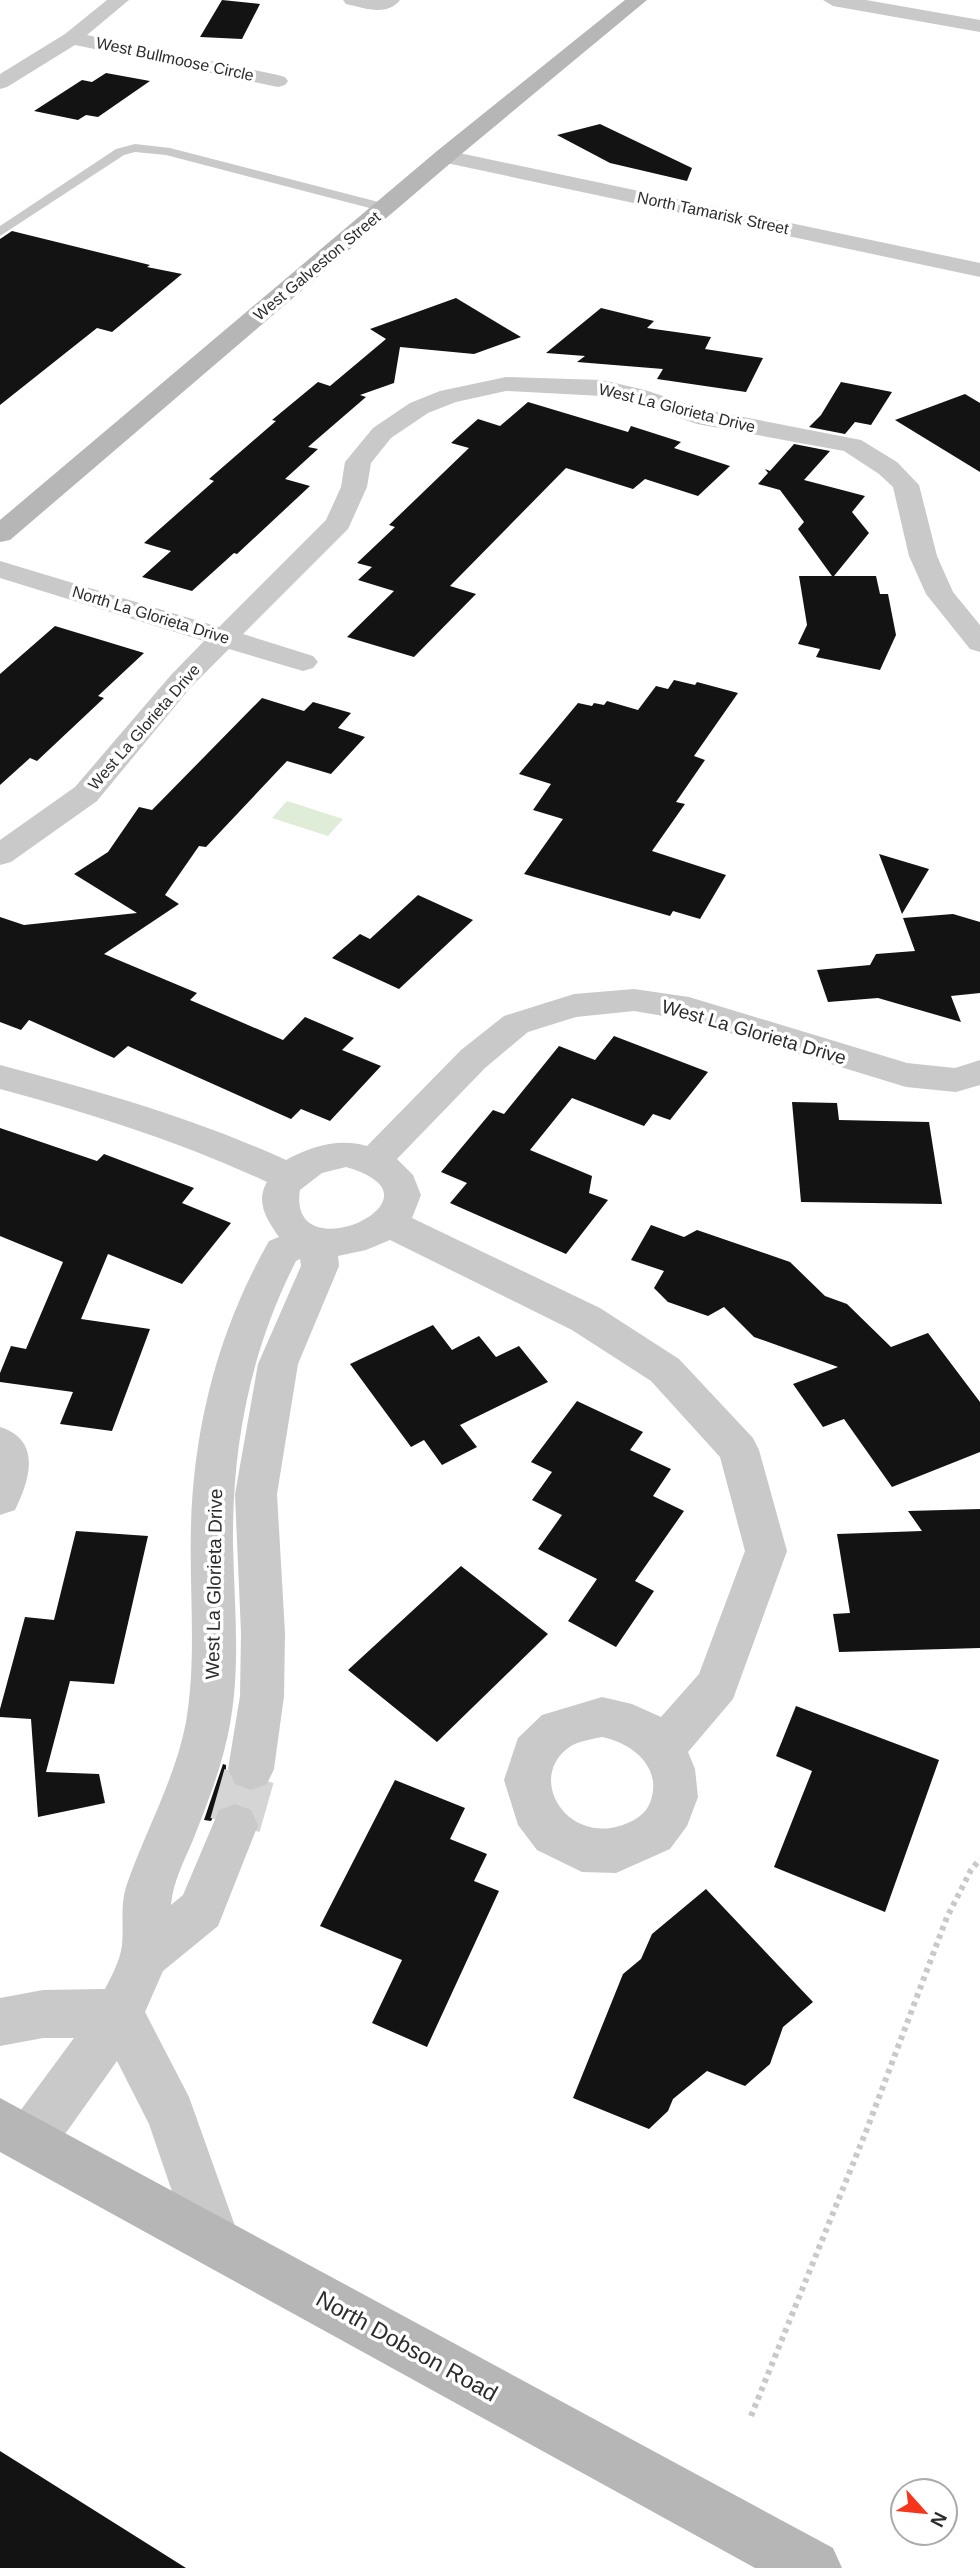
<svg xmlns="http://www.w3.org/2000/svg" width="980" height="2568" viewBox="0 0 980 2568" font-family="Arial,sans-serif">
<rect width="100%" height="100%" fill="#fff"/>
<path fill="#deecd8" d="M 287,801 L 343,819 L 328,836 L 272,818 Z"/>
<path fill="#131313" d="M 222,0 L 260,4 L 242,39 L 200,37 Z
M 106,73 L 150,81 L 98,117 L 86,115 L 78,120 L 34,111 L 82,80 L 92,82 Z
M 600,124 L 692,168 L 687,181 L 610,163 L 557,135 Z
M 12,231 L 150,265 L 147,267 L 182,274 L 112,332 L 97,328 L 0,405 L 0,239 Z
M 456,298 L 521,337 L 474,354 L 400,347 L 394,383 L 360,395 L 366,397 L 308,447 L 318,449 L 285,479 L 310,486 L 237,554 L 234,553 L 192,591 L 142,577 L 171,551 L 144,543 L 214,481 L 209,479 L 276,421 L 272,420 L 318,382 L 330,386 L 386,339 L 370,329 Z
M 601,308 L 654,321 L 647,328 L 711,337 L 705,349 L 763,358 L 746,392 L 657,379 L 663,369 L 577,362 L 585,356 L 546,353 Z
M 841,382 L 892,392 L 871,425 L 855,422 L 845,434 L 809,427 L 821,415 Z
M 965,394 L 980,403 L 980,472 L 895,420 Z
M 528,402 L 628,432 L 631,426 L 681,442 L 674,448 L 730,466 L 698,496 L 645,479 L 633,489 L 566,468 L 450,586 L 476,594 L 414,657 L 347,637 L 394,591 L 358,580 L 372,567 L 357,563 L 395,527 L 389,525 L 469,448 L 451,443 L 478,419 L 500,426 Z
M 794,444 L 830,451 L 804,480 L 865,496 L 852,512 L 869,533 L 834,576 L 876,576 L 880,594 L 888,594 L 896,635 L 880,670 L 816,657 L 820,649 L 798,644 L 807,625 L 799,576 L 832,576 L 798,529 L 804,522 L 780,490 L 758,484 L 768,473 L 765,469 L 770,471 Z
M 55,626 L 144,653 L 98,696 L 104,698 L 37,761 L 30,758 L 0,785 L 0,674 Z
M 674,680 L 695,685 L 697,682 L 738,693 L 694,756 L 705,760 L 676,802 L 685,804 L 652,851 L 726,875 L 700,919 L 673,911 L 670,916 L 524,874 L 563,819 L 533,810 L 551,784 L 519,774 L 578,703 L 592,706 L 594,703 L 604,705 L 607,701 L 638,710 L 656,686 L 668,689 Z
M 262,698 L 304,711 L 313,702 L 351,713 L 338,728 L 365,737 L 331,774 L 287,761 L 206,847 L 199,846 L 165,895 L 179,904 L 104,954 L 197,993 L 190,1000 L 283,1040 L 305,1017 L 354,1038 L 342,1050 L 381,1066 L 330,1121 L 301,1109 L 291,1119 L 128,1046 L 114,1058 L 29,1020 L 21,1030 L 0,1022 L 0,917 L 24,925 L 137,913 L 74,874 L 108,852 L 139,807 L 152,810 Z
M 879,854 L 929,869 L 902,914 Z
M 418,895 L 473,920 L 399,989 L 332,958 L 360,934 L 370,939 Z
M 953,914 L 980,922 L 980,993 L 951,996 L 961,1022 L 878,998 L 828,1002 L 817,970 L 870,965 L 876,954 L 915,951 L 903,918 Z
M 614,1036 L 708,1072 L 670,1120 L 653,1114 L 644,1126 L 572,1098 L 530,1150 L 592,1176 L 589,1193 L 608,1200 L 566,1254 L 450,1203 L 467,1183 L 441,1172 L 493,1110 L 504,1114 L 559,1046 L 595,1060 Z
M 792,1102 L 837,1103 L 839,1120 L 929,1122 L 942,1204 L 801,1202 Z
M 0,1128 L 97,1161 L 104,1154 L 194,1188 L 182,1203 L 231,1223 L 182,1284 L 108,1254 L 81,1319 L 150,1329 L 112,1431 L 60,1424 L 73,1392 L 0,1382 L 0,1373 L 11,1346 L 26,1349 L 63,1262 L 0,1236 Z
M 651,1225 L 684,1237 L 697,1230 L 790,1262 L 825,1296 L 847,1304 L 891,1347 L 928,1333 L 980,1402 L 980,1452 L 892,1487 L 844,1419 L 823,1427 L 793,1384 L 838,1367 L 754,1337 L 724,1307 L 708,1316 L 668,1302 L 654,1288 L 664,1271 L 631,1260 Z
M 433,1325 L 452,1350 L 479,1336 L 496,1357 L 519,1346 L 548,1382 L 460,1425 L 477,1447 L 442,1465 L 424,1440 L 411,1447 L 350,1364 Z
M 577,1401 L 643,1432 L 630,1450 L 671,1469 L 653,1496 L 684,1511 L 635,1581 L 654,1591 L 616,1647 L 568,1621 L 597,1579 L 538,1549 L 562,1515 L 532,1500 L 552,1472 L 531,1462 Z
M 980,1509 L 980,1648 L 839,1652 L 833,1614 L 850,1613 L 837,1534 L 922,1531 L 908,1511 Z
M 76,1531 L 148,1536 L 114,1684 L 70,1681 L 46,1772 L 99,1774 L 105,1803 L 38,1817 L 31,1719 L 0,1717 L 0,1709 L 25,1617 L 54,1620 Z
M 461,1566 L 548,1634 L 437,1742 L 348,1670 Z
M 796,1706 L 939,1760 L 885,1912 L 774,1867 L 812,1771 L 776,1756 Z
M 223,1764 L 226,1765 L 226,1770 L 234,1786 L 250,1792 L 264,1788 L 257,1816 L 252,1808 L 234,1802 L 218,1808 L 211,1821 L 204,1820 Z
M 395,1780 L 465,1808 L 450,1839 L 487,1854 L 474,1881 L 499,1891 L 427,2047 L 372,2023 L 402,1960 L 320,1926 Z
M 706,1889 L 813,2002 L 783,2027 L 770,2064 L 745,2086 L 707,2071 L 673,2099 L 668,2111 L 649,2129 L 573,2098 L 623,1974 L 641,1959 L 652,1934 Z
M 0,2451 L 186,2568 L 0,2568 Z"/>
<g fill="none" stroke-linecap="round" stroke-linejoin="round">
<path stroke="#d5d5d5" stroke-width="51" stroke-dasharray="51 25" stroke-linecap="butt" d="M 235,1825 L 251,1769"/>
<path stroke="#c9c9c9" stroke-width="6" stroke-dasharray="4.5 4.5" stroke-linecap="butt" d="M 751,2416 L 867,2129 L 947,1917 L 971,1870 L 980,1859"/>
<path fill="#c9c9c9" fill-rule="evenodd" d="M 135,144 L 170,148 L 390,205 L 392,208 L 385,212 L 166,155 L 135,152 L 124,155 L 0,236 L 0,226 L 116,149 Z"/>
<path fill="#c9c9c9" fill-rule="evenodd" d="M 107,0 L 129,0 L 87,35 L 278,75 L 285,77 L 288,81 L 285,85 L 278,87 L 75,45 L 7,87 L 0,89 L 0,74 L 65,34 Z
M 343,0 L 400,0 C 387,17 364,8 346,4 Z
M 823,0 L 866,0 L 980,20 L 980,32 L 833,6 Z
M 445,150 L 980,263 L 980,277 L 437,161 L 434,156 L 437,151 Z
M 506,377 L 602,380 L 645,390 L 702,409 L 861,440 L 897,462 L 919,485 L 937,556 L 953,592 L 980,625 L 980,652 L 970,649 L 926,594 L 909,556 L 893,487 L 879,474 L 844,451 L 697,424 L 630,401 L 602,396 L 506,391 L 456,402 L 428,413 L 391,438 L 371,463 L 367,487 L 348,529 L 243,634 L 313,656 L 318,662 L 313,668 L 303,671 L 229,649 L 191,687 L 97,801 L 11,862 L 0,865 L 0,840 L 75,787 L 171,675 L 204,641 L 0,578 L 0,561 L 219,627 L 326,520 L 341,487 L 345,462 L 373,428 L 410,403 L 440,391 Z
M 634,989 L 689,997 L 907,1063 L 955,1068 L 980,1060 L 980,1085 L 956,1092 L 906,1087 L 687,1020 L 634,1011 L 576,1017 L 528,1032 L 485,1068 L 397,1159 L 413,1175 L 421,1195 L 412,1218 L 600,1308 L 679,1359 L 753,1438 L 759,1450 L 787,1551 L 733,1699 L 688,1752 L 695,1769 L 698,1797 L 687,1826 L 670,1849 L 616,1873 L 582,1872 L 537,1850 L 518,1825 L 504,1780 L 518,1738 L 542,1715 L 602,1697 L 632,1704 L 661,1717 L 699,1674 L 745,1551 L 720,1457 L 651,1381 L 572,1330 L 390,1240 L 366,1250 L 338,1256 L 339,1266 L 298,1364 L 277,1494 L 285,1633 L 284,1696 L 274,1769 L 267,1784 L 251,1790 L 235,1784 L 228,1769 L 240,1696 L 241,1633 L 235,1494 L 258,1364 L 301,1266 L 300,1259 L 296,1261 C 251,1349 232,1444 233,1543 C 234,1603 241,1664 230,1724 C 223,1764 208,1802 193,1840 C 184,1861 173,1882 171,1905 L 183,1895 L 219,1810 L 235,1804 L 251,1810 L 258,1825 L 218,1926 L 163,1971 L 145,2012 L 189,2097 L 240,2240 L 233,2259 L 214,2266 L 195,2259 L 149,2124 L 117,2061 L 48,2158 L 30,2166 L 12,2158 L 4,2140 L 12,2122 L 74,2038 L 43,2038 L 0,2046 L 0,1998 L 43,1990 L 105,1989 C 112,1975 120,1961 122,1945 C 124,1925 120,1906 126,1887 C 145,1831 175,1780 186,1722 C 197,1657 189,1591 191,1525 C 194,1424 219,1329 269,1241 L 279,1237 C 267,1220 255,1202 267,1182 C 181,1142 92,1114 0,1089 L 0,1065 C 98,1091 194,1118 286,1160 C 312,1146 339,1138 367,1146 L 461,1050 L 504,1016 L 574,994 ZM 346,1167 C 357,1170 367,1174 376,1181 C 417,1214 288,1265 300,1190 L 322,1173 ZM 602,1737 C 633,1743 665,1769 649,1805 C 646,1812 637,1819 630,1822 C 569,1851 523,1777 571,1746 C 579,1741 593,1739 602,1737 Z
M 0,1427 C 42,1440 30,1480 15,1510 L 0,1515 Z"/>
<path fill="#b6b6b6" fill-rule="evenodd" d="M 625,0 L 647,0 L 453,161 L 10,540 L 0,542 L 0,520 L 437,151 Z
M 0,2098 L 833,2548 L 842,2568 L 755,2568 L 0,2152 Z"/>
</g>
<g text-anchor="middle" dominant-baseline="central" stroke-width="7" stroke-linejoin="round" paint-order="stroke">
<g font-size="16" fill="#2c2c2c" stroke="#fff">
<text transform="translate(175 59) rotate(12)">West Bullmoose Circle</text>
<text transform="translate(713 213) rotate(12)">North Tamarisk Street</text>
<text transform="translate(317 266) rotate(-40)">West Galveston Street</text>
<text transform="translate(677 408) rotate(14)">West La Glorieta Drive</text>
<text transform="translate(151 615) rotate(17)">North La Glorieta Drive</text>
<text transform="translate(144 727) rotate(-49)">West La Glorieta Drive</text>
</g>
<g font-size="19" fill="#2c2c2c" stroke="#fff">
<text transform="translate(754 1032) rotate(16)">West La Glorieta Drive</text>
<text transform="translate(214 1584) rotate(-89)">West La Glorieta Drive</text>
</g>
<g font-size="23" fill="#2c2c2c" stroke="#fff">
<text transform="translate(407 2346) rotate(29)">North Dobson Road</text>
</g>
</g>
<g transform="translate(924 2512) rotate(117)"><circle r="33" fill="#ffffff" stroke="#ababab" stroke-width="2"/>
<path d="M0-5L12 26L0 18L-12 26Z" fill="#f7351b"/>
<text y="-10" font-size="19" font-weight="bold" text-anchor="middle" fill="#2c2c2c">N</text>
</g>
</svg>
